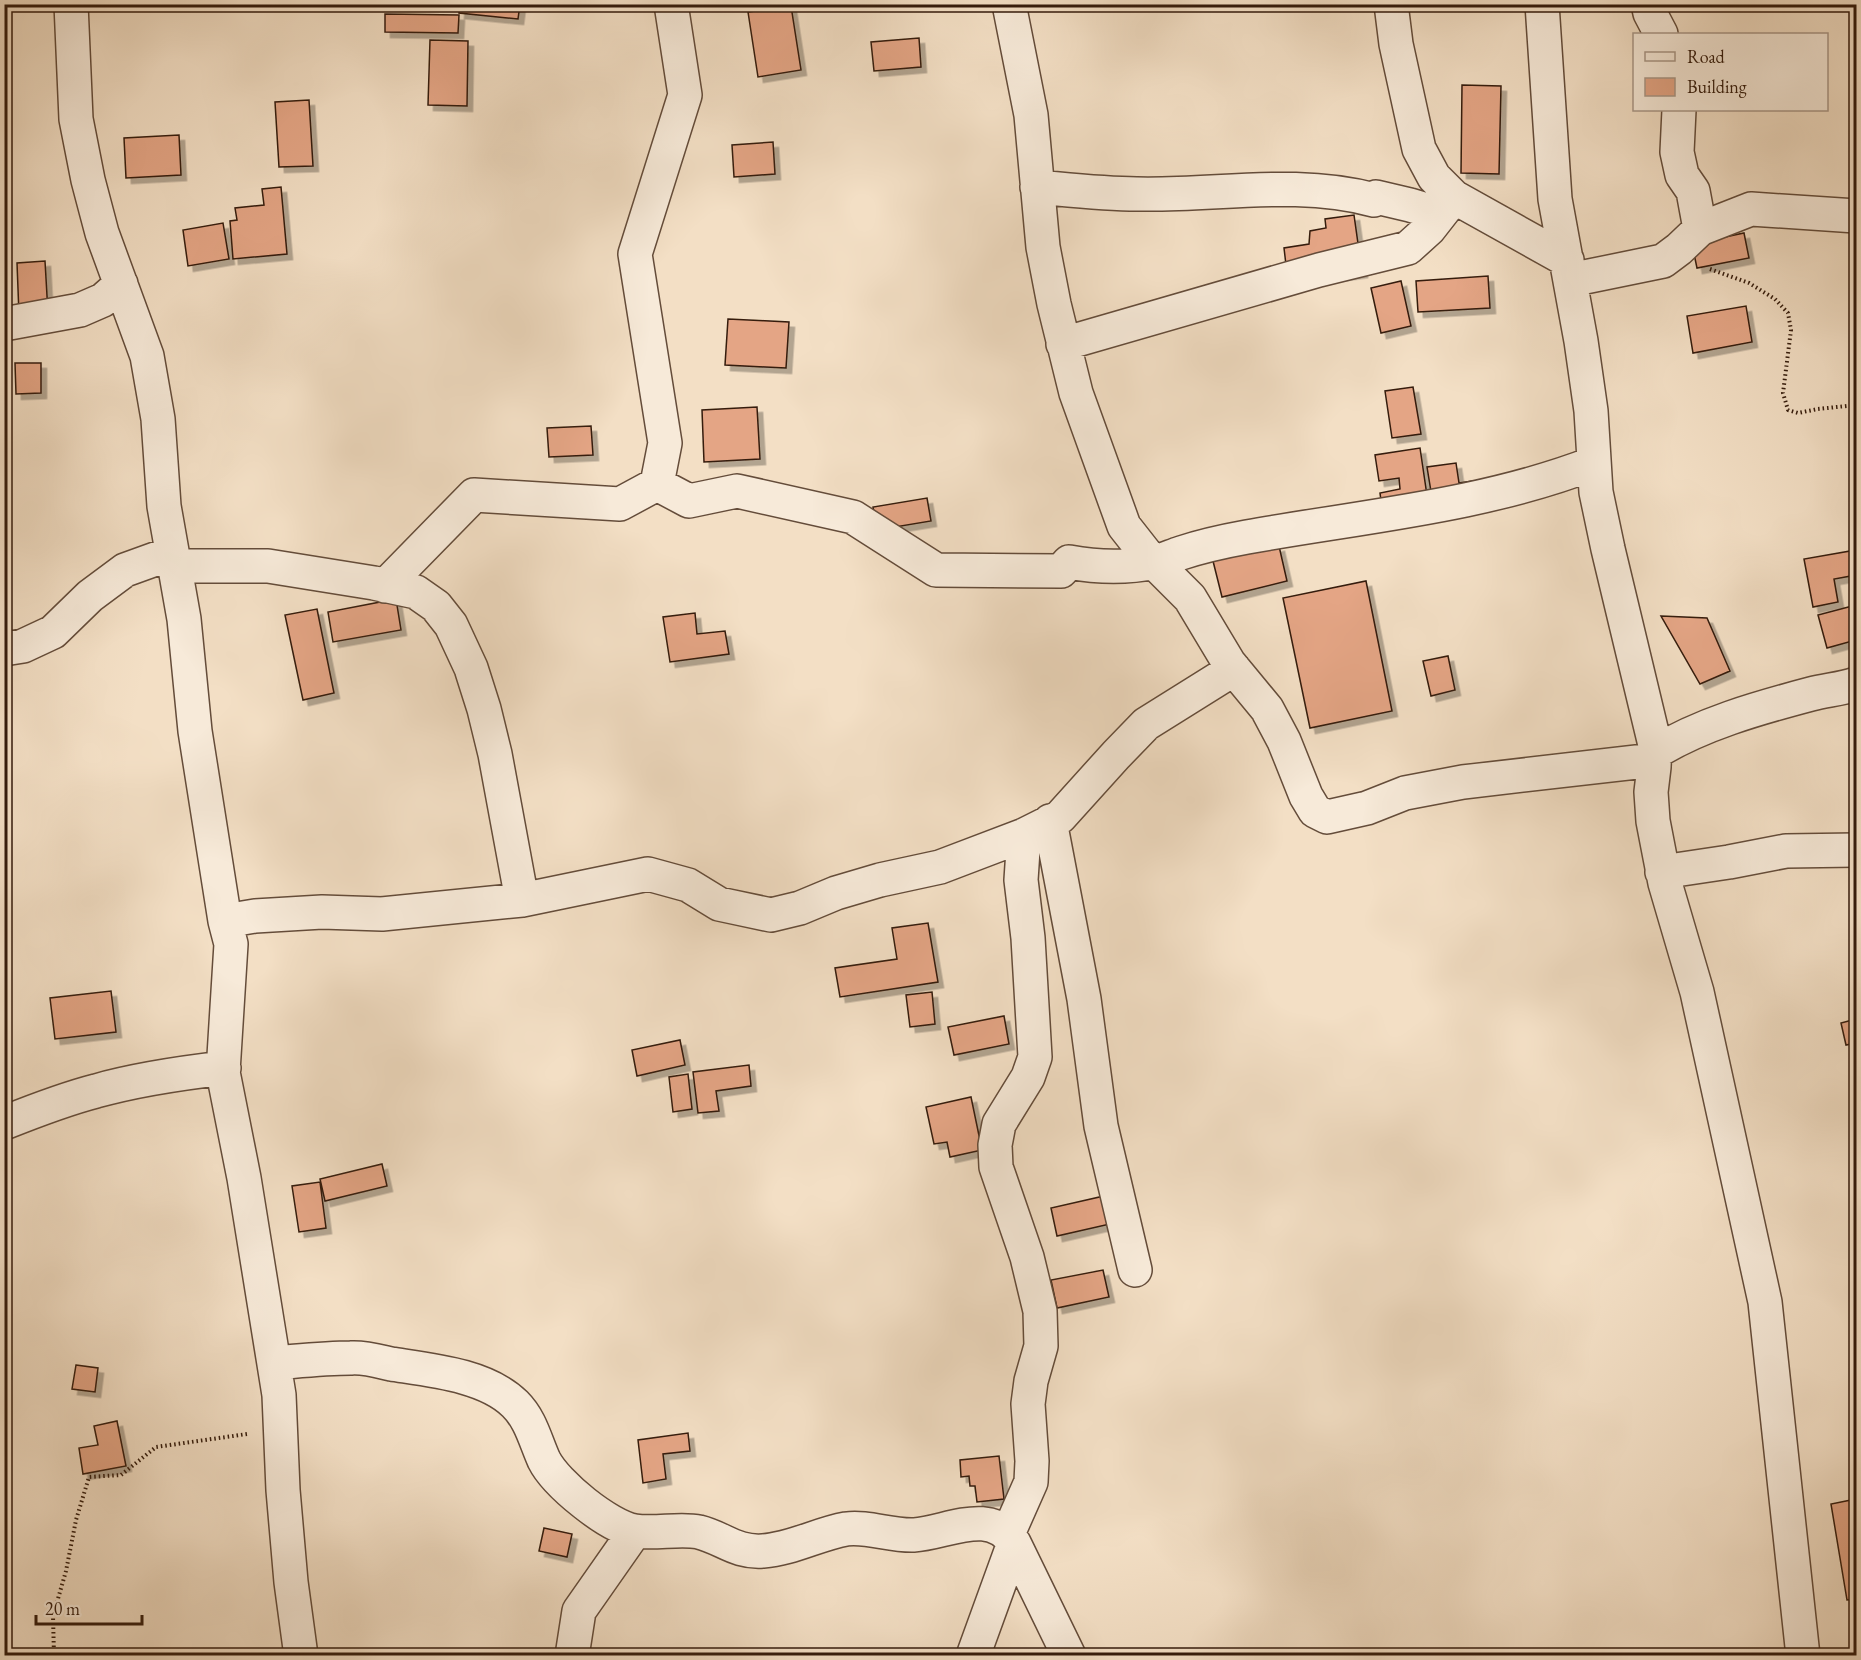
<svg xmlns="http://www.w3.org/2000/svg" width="1861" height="1660" viewBox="0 0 1861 1660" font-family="'EB Garamond',serif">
<defs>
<filter id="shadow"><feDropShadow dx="5.5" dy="5.5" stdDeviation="0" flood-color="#0004"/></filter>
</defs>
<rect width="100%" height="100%" fill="#f3dfc5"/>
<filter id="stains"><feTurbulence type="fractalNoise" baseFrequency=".00333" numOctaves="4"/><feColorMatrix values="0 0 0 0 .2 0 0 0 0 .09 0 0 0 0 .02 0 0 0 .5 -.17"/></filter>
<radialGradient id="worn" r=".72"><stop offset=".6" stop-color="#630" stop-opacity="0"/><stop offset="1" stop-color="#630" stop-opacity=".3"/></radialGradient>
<path fill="#e4a585" stroke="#341b0c" stroke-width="1.5" filter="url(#shadow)" d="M 460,4 L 520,4 L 518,19 L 459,13 Z
M 791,6 L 801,70 L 758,77 L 748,12 Z
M 385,14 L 459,15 L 458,33 L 385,32 Z
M 919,38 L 921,67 L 874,71 L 871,42 Z
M 430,40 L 468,41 L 467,106 L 428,105 Z
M 1462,85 L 1501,86 L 1499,174 L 1461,173 Z
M 309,100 L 313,166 L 279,167 L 275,102 Z
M 179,135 L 181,175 L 126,178 L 124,138 Z
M 773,142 L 775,174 L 734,177 L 732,145 Z
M 281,187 L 287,254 L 233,259 L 230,221 L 237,220 L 235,208 L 264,205 L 262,189 Z
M 1354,215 L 1362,272 L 1288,282 L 1284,248 L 1309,244 L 1310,231 L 1326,228 L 1325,219 Z
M 223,223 L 229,259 L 188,266 L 183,230 Z
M 1744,233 L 1749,258 L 1697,268 L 1692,244 Z
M 45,261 L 48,313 L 19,315 L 17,263 Z
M 1488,276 L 1490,308 L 1418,312 L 1416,281 Z
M 1401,281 L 1411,326 L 1381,333 L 1371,288 Z
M 1746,306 L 1752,342 L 1693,353 L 1687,316 Z
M 728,319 L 789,322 L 786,368 L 725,365 Z
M 15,363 L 41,363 L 41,393 L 16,394 Z
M 1413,387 L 1421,434 L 1392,438 L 1385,391 Z
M 757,407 L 760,459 L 704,462 L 702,410 Z
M 591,426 L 593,455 L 549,457 L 547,428 Z
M 1420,448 L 1429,509 L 1383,515 L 1380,493 L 1400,489 L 1399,478 L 1379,481 L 1375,455 Z
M 1456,463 L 1459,483 L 1472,481 L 1476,503 L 1434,510 L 1427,467 Z
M 927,498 L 931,521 L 877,530 L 873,507 Z
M 1279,546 L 1287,581 L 1222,597 L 1213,561 Z
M 1856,550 L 1856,575 L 1834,579 L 1838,602 L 1813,607 L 1804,559 Z
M 1366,581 L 1392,711 L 1310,728 L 1283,598 Z
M 396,599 L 401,630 L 333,642 L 328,612 Z
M 1856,605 L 1856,640 L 1827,648 L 1818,615 Z
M 317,609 L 334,693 L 303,700 L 285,615 Z
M 695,613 L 697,634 L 725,631 L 729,654 L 670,662 L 663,617 Z
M 1661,616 L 1707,618 L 1730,671 L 1700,684 Z
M 1448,656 L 1455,690 L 1431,696 L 1423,661 Z
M 928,923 L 938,982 L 840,997 L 835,968 L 897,959 L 892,928 Z
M 111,991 L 116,1032 L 55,1039 L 50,998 Z
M 932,992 L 935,1024 L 910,1027 L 906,995 Z
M 1004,1016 L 1009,1044 L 954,1055 L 948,1027 Z
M 1856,1019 L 1856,1043 L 1846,1045 L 1841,1023 Z
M 680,1040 L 685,1065 L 637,1076 L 632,1050 Z
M 749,1065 L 751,1086 L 716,1091 L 719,1111 L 698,1113 L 693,1072 Z
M 688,1074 L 692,1109 L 673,1112 L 669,1077 Z
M 971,1097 L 982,1150 L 950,1157 L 947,1142 L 934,1144 L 926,1107 Z
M 382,1164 L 387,1186 L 325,1201 L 320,1179 Z
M 320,1182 L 326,1228 L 299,1232 L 292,1186 Z
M 1104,1196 L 1110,1224 L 1057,1236 L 1051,1208 Z
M 1103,1270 L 1109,1297 L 1057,1308 L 1051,1280 Z
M 76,1365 L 98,1368 L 95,1392 L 72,1389 Z
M 117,1421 L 126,1466 L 83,1474 L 79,1448 L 98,1445 L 94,1426 Z
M 688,1433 L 690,1451 L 663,1454 L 666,1479 L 643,1483 L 638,1440 Z
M 999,1456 L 1004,1499 L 977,1502 L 975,1486 L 970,1486 L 969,1476 L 961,1477 L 960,1460 Z
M 1856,1499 L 1856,1599 L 1847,1600 L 1831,1504 Z
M 544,1528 L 572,1534 L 567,1557 L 539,1551 Z
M 1394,1651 L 1394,1656 L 1366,1656 Z"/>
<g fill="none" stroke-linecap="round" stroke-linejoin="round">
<g stroke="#644c3a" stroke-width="36">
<path id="minor" d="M 71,4 L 76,119 L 88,180 L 102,233 L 147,356 L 158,419 L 164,506 L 184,619 L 195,731 L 225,921 L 231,944 L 223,1072 L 244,1178 L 279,1395 L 283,1490 L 291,1582 L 301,1656
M 1009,4 L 1031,115 L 1043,247 L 1054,304 L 1076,393 L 1124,526 L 1146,554 L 1190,598 L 1229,663 L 1267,709 L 1284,741 L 1306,796 L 1315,811 L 1327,817 L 1367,808 L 1405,793 L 1463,782 L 1654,760
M 1391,4 L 1396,44 L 1419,149 L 1434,177 L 1454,197 L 1567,260
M 1542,4 L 1555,199 L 1581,341 L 1591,411 L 1596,492 L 1608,549 L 1655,745 L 1654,767 L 1651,792 L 1653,821 L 1665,883 L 1697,992 L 1765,1302 L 1803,1656
M 1648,4 L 1650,13 L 1661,34
M 1679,110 L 1677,152 L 1682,175 L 1693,191 L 1700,229
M 1037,187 C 1070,190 1104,194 1137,194 C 1217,196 1296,179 1374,200 L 1376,197 L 1410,205 L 1440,214
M 1570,280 L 1663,261 L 1679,249 L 1700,229 L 1751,209 L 1856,216
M 4,324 L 80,310 L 103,300 L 121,284
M 1063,344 L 1319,270 L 1408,248 L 1429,229 L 1454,197
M 657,484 L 665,443 L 635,254 L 685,95 L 671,4
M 174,566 L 268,566 L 374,583 L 416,592 L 436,606 L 451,625 L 471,668 L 484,709 L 495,754 L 522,900
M 385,586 L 474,495 L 620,504 L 657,484 L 689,501 L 737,491 L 853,517 L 936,570 L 1061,571 L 1069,562 C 1096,567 1127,568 1155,562 C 1163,560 1172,556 1181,553 C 1202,546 1225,541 1247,537 C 1364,516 1483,506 1594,463
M 4,649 L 23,646 L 53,632 L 90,596 L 125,570 L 172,553
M 1654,753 C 1701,724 1758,708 1811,694 C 1826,690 1842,689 1856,684
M 1050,821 L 1084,999 L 1101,1126 L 1135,1270
M 1662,872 L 1729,862 L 1786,851 L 1856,850
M 225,921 L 255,916 L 322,912 L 382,914 L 522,900 L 648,874 L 688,885 L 719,904 L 771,915 L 800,908 L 836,893 L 880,880 L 940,867 L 1024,835 L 1060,817 L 1116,755 L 1146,724 L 1234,669
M 4,1123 C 34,1111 65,1099 96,1091 C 138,1079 181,1073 224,1068
M 274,1363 C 299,1361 325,1358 351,1358 C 364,1357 378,1361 391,1364 C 430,1370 486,1375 515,1404 C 531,1420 535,1440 544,1460 C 556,1484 609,1527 635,1531 C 655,1534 681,1528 699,1532 C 723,1538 736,1553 763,1551 C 792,1549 818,1534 846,1529 C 868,1526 891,1536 914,1535 C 947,1533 991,1506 1014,1543 L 1069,1656
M 1008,1534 L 1031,1482 L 1032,1461 L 1028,1404 L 1031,1381 L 1041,1346 L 1040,1311 L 1027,1257 L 996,1167 L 995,1145 L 999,1124 L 1028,1077 L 1035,1057 L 1028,938 L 1021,880 L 1024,835
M 572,1656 L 579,1611 L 635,1531
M 973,1656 L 1014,1543"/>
</g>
<path stroke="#341b0c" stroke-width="4" stroke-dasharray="1.5 3" stroke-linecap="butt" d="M 1710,269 L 1749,283 L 1775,299 L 1788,313 L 1791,330 L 1783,393 L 1788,410 L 1798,413 L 1818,409 L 1856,405
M 54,1656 L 53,1616 L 66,1571 L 76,1520 L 89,1477 L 121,1475 L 156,1447 L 247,1434"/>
<use href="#minor" stroke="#f7ead9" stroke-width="33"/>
</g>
<rect width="1861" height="1660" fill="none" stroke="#f3dfc5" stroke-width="24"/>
<rect x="6" y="6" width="1849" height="1648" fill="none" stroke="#341b0c" stroke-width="3"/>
<rect x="12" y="12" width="1837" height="1636" fill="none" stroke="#341b0c" stroke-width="1.5"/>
<rect x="1633" y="33" width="195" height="78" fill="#f7ead9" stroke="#a99787" stroke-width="1.5"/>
<rect x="1645" y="52" width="30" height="9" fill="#f7ead9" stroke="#a99787" stroke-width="1.5"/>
<text x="1687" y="63" font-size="18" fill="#341b0c">Road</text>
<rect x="1645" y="78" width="30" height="18" fill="#e4a585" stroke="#a99787" stroke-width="1.5"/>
<text x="1687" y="93" font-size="18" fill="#341b0c">Building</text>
<path d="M36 1615v9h106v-9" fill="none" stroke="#341b0c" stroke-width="3"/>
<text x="45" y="1615" font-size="18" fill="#341b0c" stroke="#f7ead9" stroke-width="4.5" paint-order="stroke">20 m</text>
<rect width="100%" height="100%" filter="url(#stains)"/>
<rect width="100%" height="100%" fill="url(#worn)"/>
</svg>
